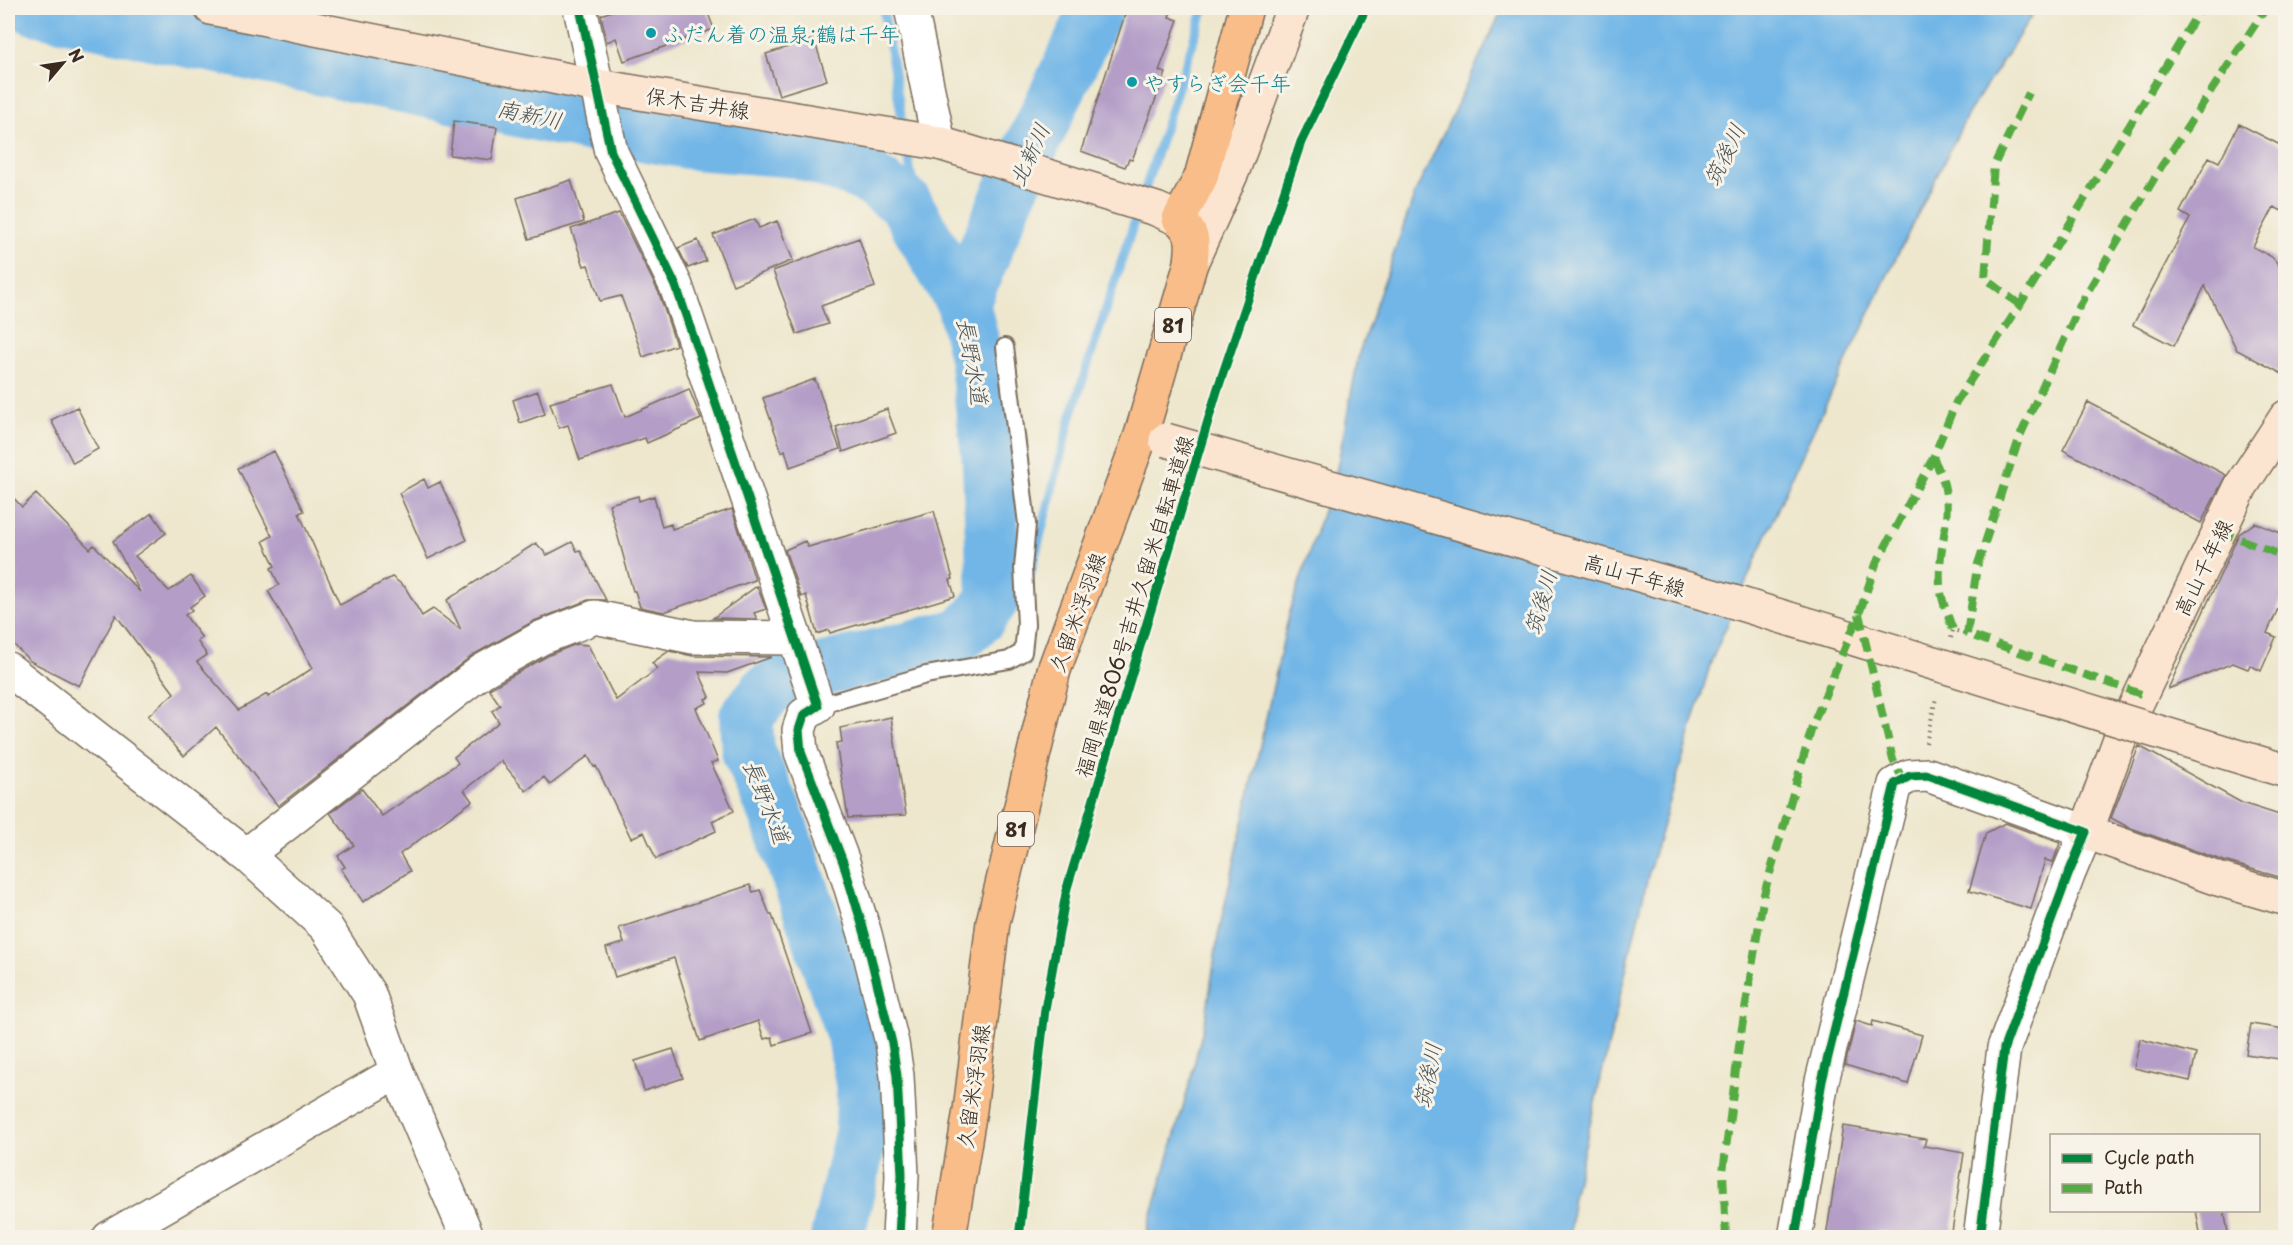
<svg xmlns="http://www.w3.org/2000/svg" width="2293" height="1245" viewBox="0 0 2293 1245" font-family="'Playpen Sans','Klee One',sans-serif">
<rect width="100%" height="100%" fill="#f7f3e8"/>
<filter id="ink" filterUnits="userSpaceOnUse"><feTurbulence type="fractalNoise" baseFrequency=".0167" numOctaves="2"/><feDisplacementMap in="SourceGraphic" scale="12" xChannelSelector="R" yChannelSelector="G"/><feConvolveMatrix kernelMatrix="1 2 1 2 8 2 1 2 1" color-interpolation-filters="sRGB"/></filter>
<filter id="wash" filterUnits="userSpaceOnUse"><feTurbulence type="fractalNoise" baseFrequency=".008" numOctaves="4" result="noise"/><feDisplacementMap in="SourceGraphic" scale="24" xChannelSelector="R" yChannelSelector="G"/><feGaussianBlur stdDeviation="1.35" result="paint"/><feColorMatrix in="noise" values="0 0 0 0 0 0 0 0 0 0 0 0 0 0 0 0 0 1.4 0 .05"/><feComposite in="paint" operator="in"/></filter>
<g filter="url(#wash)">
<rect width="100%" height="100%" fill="#eee7cd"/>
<path fill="#71b6e7" stroke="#567082" stroke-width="1.5" d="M 1503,8 L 2037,8 L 1969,112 L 1890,270 L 1797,465 L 1711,662 L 1649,872 L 1572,1201 L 1571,1237 L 1145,1238 L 1187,1093 L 1206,1017 L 1218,936 L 1289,614 L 1337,468 L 1359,353 L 1415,193 Z"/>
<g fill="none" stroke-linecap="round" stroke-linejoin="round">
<path stroke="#71b6e7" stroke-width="9" d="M 883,8 L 904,131
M 905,203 L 913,185 L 906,145
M 994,597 L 1029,580 L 1071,416 L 1204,8"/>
<path stroke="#71b6e7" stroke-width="54" d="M 34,8 L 588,125 L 693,143 L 798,151 L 866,176 L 905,203 L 963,303 L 976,357 L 989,462 L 994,597 L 979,618 L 960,635 L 789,678 L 767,691 L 746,717 L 748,751 L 776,814 L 854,1038 L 863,1089 L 862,1130 L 837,1238
M 963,303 L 1007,198 L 1097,8"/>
</g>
<g id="blocks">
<path fill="#b49ec8" d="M 620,8 L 706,8 L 714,29 L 624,61 L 616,38 L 607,42 L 601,15 Z
M 1127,8 L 1172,8 L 1169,17 L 1178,20 L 1159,71 L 1166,73 L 1132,160 L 1129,159 L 1125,167 L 1081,151 Z
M 814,39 L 827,80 L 779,95 L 766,54 Z
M 454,121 L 497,127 L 492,160 L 450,155 Z
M 2239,124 L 2286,148 L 2286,213 L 2274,207 L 2253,247 L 2272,257 L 2286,273 L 2286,376 L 2237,350 L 2205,286 L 2174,346 L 2133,325 L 2190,218 L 2180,212 L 2209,157 L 2219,162 Z
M 571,180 L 584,222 L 529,239 L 517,198 Z
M 619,213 L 659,293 L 676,345 L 643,357 L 621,296 L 600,301 L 588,265 L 584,266 L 571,229 Z
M 755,219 L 759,228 L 777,221 L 793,260 L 733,285 L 713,235 Z
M 859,238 L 875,287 L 821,306 L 828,324 L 797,334 L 773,271 Z
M 698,240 L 706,261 L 688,268 L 678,248 Z
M 815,379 L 840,449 L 790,467 L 785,450 L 782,452 L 763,398 Z
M 613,384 L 625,417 L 689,389 L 701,419 L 647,443 L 645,438 L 580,460 L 568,425 L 559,428 L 550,403 Z
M 538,391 L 545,414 L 520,423 L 513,400 Z
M 2088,402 L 2226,475 L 2201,523 L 2063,450 Z
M 77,407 L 98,449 L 73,463 L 51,420 Z
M 887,409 L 896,433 L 843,452 L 836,427 Z
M 274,451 L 304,511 L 299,513 L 340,605 L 392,577 L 405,587 L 422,616 L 433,609 L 461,630 L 447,600 L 536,543 L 547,555 L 572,542 L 577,551 L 580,550 L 606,600 L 588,600 L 534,621 L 473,655 L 278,806 L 216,727 L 184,756 L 148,716 L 174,693 L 116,615 L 79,686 L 30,661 L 8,639 L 8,492 L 22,507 L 36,494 L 90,549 L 94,545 L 140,592 L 113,541 L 152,513 L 166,533 L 135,556 L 169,591 L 191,576 L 205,596 L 190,607 L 192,610 L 185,615 L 202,638 L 197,641 L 207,655 L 197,662 L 239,710 L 267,694 L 268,697 L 313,668 L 268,591 L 279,585 L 271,568 L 275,566 L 263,541 L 272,536 L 238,468 Z
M 424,479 L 428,488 L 440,482 L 467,540 L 428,559 L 399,493 Z
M 638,496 L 639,501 L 654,496 L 662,527 L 671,524 L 672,529 L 732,509 L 755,580 L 664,612 L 640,607 L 635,591 L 633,591 L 609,504 Z
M 934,511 L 953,579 L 950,580 L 955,596 L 830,633 L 829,630 L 817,634 L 806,595 L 801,597 L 785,550 L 805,541 L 808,547 Z
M 2255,523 L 2286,535 L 2286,591 L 2267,633 L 2276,637 L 2261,671 L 2250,665 L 2248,669 L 2233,663 L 2168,689 L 2239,534 Z
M 757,586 L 766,609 L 754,613 L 757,619 L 713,618 Z
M 576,644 L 588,645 L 616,700 L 657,669 L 652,663 L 669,651 L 693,656 L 772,657 L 727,673 L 699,672 L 710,697 L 705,699 L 707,703 L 696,708 L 718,761 L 711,763 L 734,811 L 712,821 L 716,831 L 656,859 L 644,832 L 631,838 L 596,766 L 594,767 L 588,756 L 550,785 L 544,777 L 526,791 L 501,761 L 464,790 L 472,801 L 400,854 L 410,871 L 363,902 L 341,869 L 345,867 L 338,856 L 354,845 L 330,813 L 362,789 L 382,816 L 458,763 L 454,757 L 499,722 L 492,711 L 500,705 L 489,689 L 549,655 Z
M 891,717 L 906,815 L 848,818 L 836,743 L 842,742 L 840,728 Z
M 2139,746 L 2242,803 L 2286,817 L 2286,879 L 2224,861 L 2128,827 L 2111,818 Z
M 2005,823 L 2060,843 L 2053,862 L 2045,860 L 2031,909 L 1969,891 L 1986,833 Z
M 750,885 L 753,892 L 760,890 L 770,915 L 772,915 L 812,1033 L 774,1045 L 772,1037 L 764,1039 L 758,1021 L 700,1041 L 674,958 L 615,977 L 606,948 L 624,943 L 619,928 Z
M 1856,1021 L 1872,1026 L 1873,1021 L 1922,1035 L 1908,1084 L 1845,1065 Z
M 2251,1024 L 2284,1029 L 2279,1059 L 2246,1054 Z
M 2140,1039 L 2196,1054 L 2190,1081 L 2134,1068 Z
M 673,1049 L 683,1078 L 644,1091 L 635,1061 Z
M 1843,1126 L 1926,1139 L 1924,1146 L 1964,1153 L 1951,1238 L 1915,1238 L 1877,1231 L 1876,1238 L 1826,1238 Z
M 2196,1210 L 2224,1210 L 2229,1238 L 2201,1238 Z"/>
</g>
</g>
<g filter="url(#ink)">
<use href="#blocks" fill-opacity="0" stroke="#7a6c5b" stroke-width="1.5"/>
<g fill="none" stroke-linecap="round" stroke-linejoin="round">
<g stroke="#7a6c5b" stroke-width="20">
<path id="lane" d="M 818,706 L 926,675 L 1009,660 L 1023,652 L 1026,625 L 1023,568 L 1027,524 L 1005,347"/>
</g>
<g stroke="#7a6c5b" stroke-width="36">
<path id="street" d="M 580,8 L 611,152 L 676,286 L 818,706 L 804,715 L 799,730 L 801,752 L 843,862 L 865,934 L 892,1043 L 897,1076 L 902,1175 L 899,1238
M 911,8 L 939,143
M 8,669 L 249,857 L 326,927 L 369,994 L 397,1072 L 468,1238
M 249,857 L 259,845 L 482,671 L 541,638 L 595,617 L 693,637 L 795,638
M 109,1238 L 397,1072
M 1795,1238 L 1822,1081 L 1895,784 L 1910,776 L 1928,775 L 2086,832 L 2068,875 L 2004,1048 L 1980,1238"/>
</g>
<g stroke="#7a6c5b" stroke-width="36">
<path id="secondary" d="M 211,8 L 598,86 L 939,143 L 1156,209 L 1179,219
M 1191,263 L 1233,170 L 1293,8
M 2286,417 L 2241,486 L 2121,736 L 2086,832 L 2218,879 L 2286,899"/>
</g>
<g stroke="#7a6c5b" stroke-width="36">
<path id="primary" d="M 949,1238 L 970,1110 L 993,922 L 1054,670 L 1141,435 L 1191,263 C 1193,242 1195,236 1179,219 L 1201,177 L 1246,8"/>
</g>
<path stroke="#7a6c5b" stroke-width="4" stroke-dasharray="1.5 4.5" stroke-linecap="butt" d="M 1951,638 L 1953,630 L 1967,634
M 1926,743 L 1936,698"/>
<use href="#lane" stroke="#fff" stroke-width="16"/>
<use href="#street" stroke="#fff" stroke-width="33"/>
<use href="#secondary" stroke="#fce5d0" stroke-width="33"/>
<use href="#primary" stroke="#f8bd89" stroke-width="33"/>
<g stroke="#7a6c5b" stroke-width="36" stroke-linecap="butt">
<path id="secondary-bridge" d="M 1166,440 L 1734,602 L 2286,771"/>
</g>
<use href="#secondary-bridge" stroke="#fce5d0" stroke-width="33"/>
<path stroke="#55ab43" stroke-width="8" stroke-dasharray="15 8" stroke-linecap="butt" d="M 2020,305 L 1985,278 L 1994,165 L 2029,93
M 1933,458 C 1961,506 1937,536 1940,585 C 1941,599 1948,616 1953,630
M 2219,531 L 2286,557
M 1859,614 L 1893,760 L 1903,780
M 2141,694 L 1967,634 L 1977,567 L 2020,436 L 2081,303 L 2161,167 L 2266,8
M 1726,1238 L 1723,1172 L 1739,1046 L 1764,894 L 1813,724 L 1859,614 L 1876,564 L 1933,458 L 1956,402 L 2020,305 L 2201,8"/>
<g stroke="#f7f3e8" stroke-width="13">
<path id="cycleway" d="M 580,8 L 611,152 L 676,286 L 818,706 L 804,715 L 799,730 L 801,752 L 843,862 L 865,934 L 892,1043 L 897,1076 L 902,1175 L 899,1238
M 1019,1238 L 1045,1009 L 1067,888 L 1217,391 L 1301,142 L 1366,8
M 1795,1238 L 1822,1081 L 1895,784 L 1910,776 L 1928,775 L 2086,832 L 2068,875 L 2004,1048 L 1980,1238"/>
</g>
<use href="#cycleway" stroke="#00873e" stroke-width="9"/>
</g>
</g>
<g fill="#0f9aa8" stroke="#f7f3e8" stroke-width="2">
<circle cx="651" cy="33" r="6"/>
<circle cx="1132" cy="82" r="6"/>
</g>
<g text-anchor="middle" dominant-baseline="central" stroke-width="6" stroke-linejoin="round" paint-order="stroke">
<g fill="#f7f3e8" stroke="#73665b" stroke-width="1.5">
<rect x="1155" y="308" width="36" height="34" rx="4.5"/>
<rect x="998" y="812" width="36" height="34" rx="4.5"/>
</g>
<g font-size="20" font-weight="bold" fill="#3b2a1e">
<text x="1173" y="325">81</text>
<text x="1016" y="829">81</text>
</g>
<g font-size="21" fill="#0d838f" stroke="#f7f3e8" text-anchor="start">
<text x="663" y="33">ふだん着の温泉;鶴は千年</text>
<text x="1144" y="82">やすらぎ会千年</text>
</g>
<g font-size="21" fill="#3b2a1e" stroke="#f7f3e8">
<text transform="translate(698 102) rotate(9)">保木吉井線</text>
<text transform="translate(2202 567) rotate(-64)">高山千年線</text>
<text transform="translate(1635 574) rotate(16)">高山千年線</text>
<text transform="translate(1133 606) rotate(-73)">福岡県道806号吉井久留米自転車道線</text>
<text transform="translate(1076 612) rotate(-70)">久留米浮羽線</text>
<text transform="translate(972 1086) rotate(-82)">久留米浮羽線</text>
</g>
<g font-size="22" font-style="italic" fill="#4b545a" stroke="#f7f3e8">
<text transform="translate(530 113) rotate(12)">南新川</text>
<text transform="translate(1028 154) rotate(-65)">北新川</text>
<text transform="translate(1723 154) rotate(-64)">筑後川</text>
<text transform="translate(974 361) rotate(80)">長野水道</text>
<text transform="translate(1539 602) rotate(-74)">筑後川</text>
<text transform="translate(768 801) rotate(68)">長野水道</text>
<text transform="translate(1426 1075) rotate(-79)">筑後川</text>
</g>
</g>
<rect width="2293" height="1245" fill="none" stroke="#f7f3e8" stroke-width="30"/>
<rect x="2050" y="1134" width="210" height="78" fill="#f7f3e8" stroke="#aca397" stroke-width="1.5"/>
<rect x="2062" y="1154" width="30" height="9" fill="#00873e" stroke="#aca397" stroke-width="1.5"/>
<text x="2104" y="1164" font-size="18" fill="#3b2a1e">Cycle path</text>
<rect x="2062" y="1184" width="30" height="9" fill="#55ab43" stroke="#aca397" stroke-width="1.5"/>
<text x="2104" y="1194" font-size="18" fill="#3b2a1e">Path</text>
<g transform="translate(63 63) rotate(61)" stroke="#f7f3e8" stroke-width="4.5" paint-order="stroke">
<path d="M0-4.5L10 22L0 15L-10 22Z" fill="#3b2a1e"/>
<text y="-9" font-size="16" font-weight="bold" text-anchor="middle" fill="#3b2a1e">N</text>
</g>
</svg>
